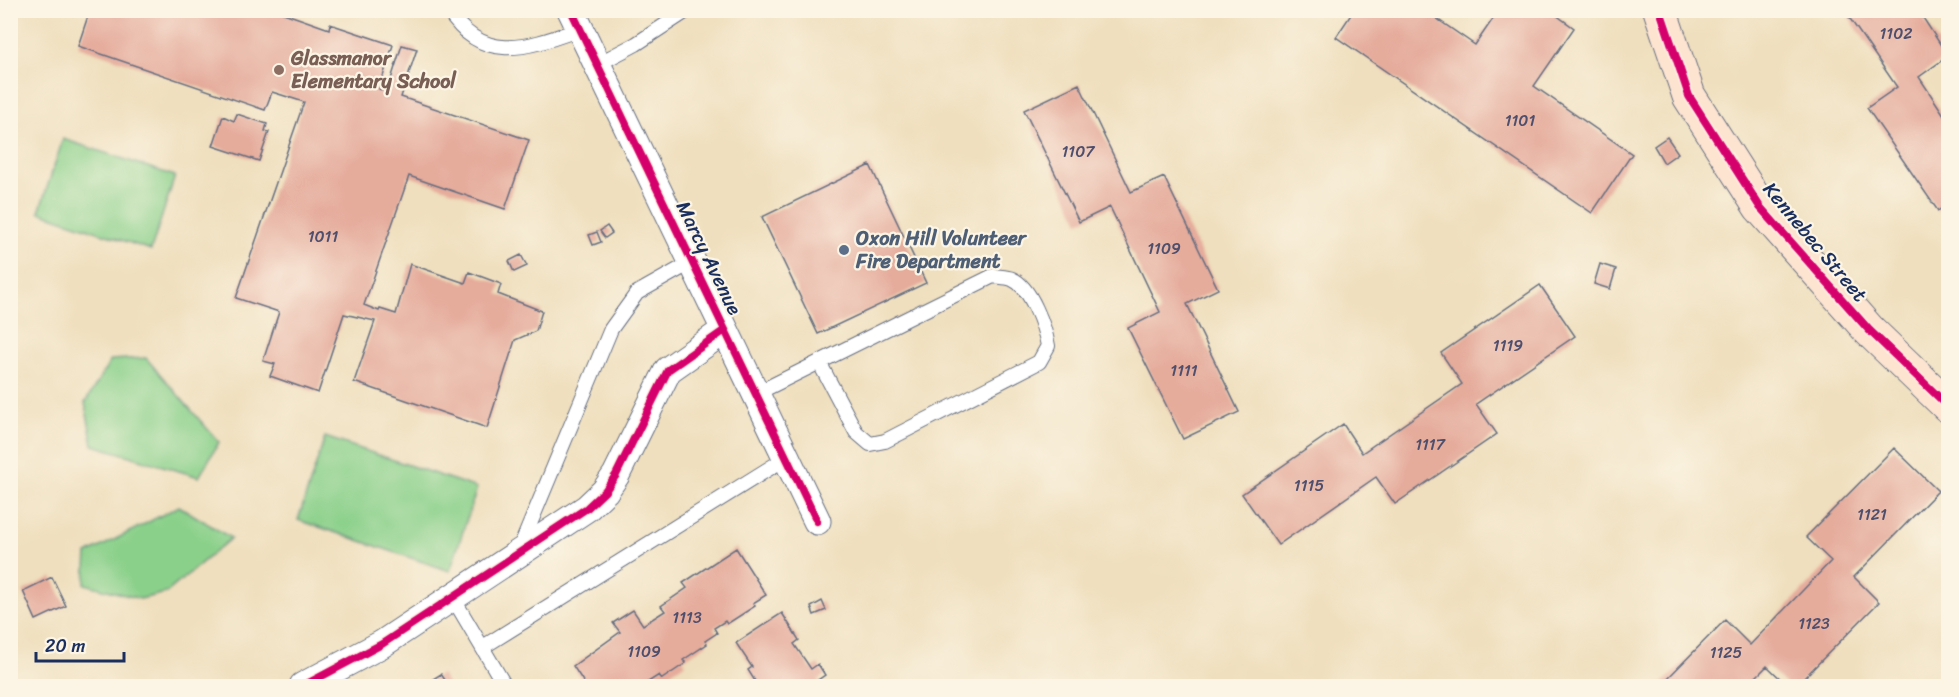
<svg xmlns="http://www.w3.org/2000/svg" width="1959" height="697" viewBox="0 0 1959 697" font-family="Sriracha,sans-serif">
<rect width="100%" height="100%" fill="#fcf5e5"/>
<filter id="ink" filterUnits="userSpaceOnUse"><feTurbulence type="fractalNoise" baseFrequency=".0167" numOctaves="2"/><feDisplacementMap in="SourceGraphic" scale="12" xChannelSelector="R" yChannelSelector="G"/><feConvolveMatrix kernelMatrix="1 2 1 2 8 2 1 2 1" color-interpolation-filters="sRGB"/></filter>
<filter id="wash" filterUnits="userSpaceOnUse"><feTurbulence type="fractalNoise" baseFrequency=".008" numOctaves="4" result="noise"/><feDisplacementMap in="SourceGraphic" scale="24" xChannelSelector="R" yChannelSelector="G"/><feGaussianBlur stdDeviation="1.35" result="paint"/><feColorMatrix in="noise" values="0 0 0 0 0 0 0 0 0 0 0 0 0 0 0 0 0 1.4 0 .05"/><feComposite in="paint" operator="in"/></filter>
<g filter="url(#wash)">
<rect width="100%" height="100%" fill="#efdfbe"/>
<path fill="#8ad08a" stroke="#528074" stroke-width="1.5" d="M 63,139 L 175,176 L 151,250 L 39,212 Z
M 146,358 L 219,442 L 199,477 L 93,445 L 85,403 L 111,360 Z
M 325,437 L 477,488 L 450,571 L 298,520 Z
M 179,506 L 231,538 L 166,593 L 140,599 L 85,584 L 87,554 Z"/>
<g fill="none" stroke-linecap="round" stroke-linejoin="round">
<path stroke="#73a2dc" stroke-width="9" d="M 1943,686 L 1948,676"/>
</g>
<g id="blocks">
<path fill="#e5ab9b" d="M 90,10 L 275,10 L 329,29 L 330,24 L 393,45 L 379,89 L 387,92 L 402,45 L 417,49 L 401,97 L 529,140 L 505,209 L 409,176 L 364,305 L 379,311 L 380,309 L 396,314 L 410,264 L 465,283 L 469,272 L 501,284 L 498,294 L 542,311 L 536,331 L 515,340 L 487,428 L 354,382 L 375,321 L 344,314 L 318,393 L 270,376 L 275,364 L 263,361 L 279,312 L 236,298 L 304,102 L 272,92 L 265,110 L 78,46 Z
M 1354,10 L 1424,10 L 1475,45 L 1499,10 L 1549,10 L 1574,28 L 1534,86 L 1632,154 L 1592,213 L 1336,37 Z
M 1844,10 L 1918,10 L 1948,56 L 1919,77 L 1948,121 L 1948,203 L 1938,211 L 1867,108 L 1897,87 Z
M 1079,84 L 1131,192 L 1164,177 L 1218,289 L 1187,304 L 1239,412 L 1183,439 L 1128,328 L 1160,312 L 1110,207 L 1079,222 L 1024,110 Z
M 237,114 L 267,124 L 265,131 L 269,132 L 259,161 L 213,146 L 223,116 L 234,121 Z
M 1667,137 L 1678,153 L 1664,163 L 1654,146 Z
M 870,165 L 926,283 L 818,334 L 762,217 Z
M 607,226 L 612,233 L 605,238 L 600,231 Z
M 597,232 L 601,242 L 593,245 L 589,235 Z
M 521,255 L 527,266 L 514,272 L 509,261 Z
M 1600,264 L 1616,269 L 1610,289 L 1594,284 Z
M 1540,285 L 1575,336 L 1476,404 L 1497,434 L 1395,504 L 1376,477 L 1278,545 L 1242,494 L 1343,424 L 1362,453 L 1462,384 L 1441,353 Z
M 1894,448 L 1938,491 L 1854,577 L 1879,602 L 1796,686 L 1788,686 L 1767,666 L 1747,686 L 1660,686 L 1725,620 L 1750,645 L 1831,561 L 1806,537 Z
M 736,548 L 766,595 L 753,603 L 755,606 L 727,624 L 725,621 L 714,628 L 717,633 L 705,641 L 707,644 L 683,660 L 686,663 L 662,679 L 659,675 L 642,686 L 586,686 L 573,666 L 620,632 L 613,623 L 633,610 L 643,625 L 665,611 L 661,606 L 687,588 L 683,583 Z
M 52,577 L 66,606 L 36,620 L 23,591 Z
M 822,601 L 826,610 L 814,615 L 811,607 Z
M 782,613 L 799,640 L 794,644 L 811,669 L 818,664 L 825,675 L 818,680 L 823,686 L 755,686 L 752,683 L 755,681 L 748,670 L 752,667 L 736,643 Z
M 441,674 L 449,686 L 422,686 Z"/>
</g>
</g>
<g filter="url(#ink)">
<use href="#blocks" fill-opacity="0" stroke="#656d80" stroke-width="1.5"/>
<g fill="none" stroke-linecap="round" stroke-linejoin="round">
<g stroke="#656d80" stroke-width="16">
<path id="lane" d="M 448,10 C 483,66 529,47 580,29
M 598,64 L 636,44 L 688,10
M 755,394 L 993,276 C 999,277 1007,277 1012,279 C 1031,287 1045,328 1048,346 L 1039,362 L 885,441 L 870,444 L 856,432 L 819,362
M 520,548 L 611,329 L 637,293 L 692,262
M 453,598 L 505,686
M 483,647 L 786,458"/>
</g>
<g stroke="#656d80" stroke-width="29">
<path id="street" d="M 571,10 L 817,521
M 303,686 L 382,644 L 587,508 L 605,491 L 616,475 L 668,370 L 725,330"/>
</g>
<g stroke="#656d80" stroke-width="35">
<path id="secondary" d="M 1660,10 L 1689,96 L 1760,207 L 1869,330 L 1948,406"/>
</g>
<use href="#lane" stroke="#fff" stroke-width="14"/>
<use href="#street" stroke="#fff" stroke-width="27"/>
<use href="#secondary" stroke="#fde4d1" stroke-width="33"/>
<g stroke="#fcf5e5" stroke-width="11">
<path id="cycleway" d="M 571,10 L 817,521
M 1660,10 L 1689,96 L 1760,207 L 1869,330 L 1948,406
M 303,686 L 382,644 L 587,508 L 605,491 L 616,475 L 668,370 L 725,330"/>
</g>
<use href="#cycleway" stroke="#d6006c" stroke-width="8"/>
</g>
</g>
<circle fill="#8d6e63" stroke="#fcf5e5" stroke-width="2" cx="279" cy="70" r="6"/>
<circle fill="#5c6f8a" stroke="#fcf5e5" stroke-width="2" cx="844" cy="250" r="6"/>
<g text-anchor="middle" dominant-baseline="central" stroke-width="4.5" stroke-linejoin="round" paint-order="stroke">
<g font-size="16" fill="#4e4e6d">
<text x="1896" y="33">1102</text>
<text x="1520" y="120">1101</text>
<text x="1078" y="151">1107</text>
<text x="323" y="236">1011</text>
<text x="1164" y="248">1109</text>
<text x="1508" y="345">1119</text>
<text x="1184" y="370">1111</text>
<text x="1430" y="444">1117</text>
<text x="1309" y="485">1115</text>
<text x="1872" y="514">1121</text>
<text x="687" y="617">1113</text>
<text x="1814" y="623">1123</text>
<text x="644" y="651">1109</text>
<text x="1726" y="652">1125</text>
</g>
<g font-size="20" font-weight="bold" fill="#785e54" stroke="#fcf5e5" text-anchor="start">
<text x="291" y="58">Glassmanor<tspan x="291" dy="23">Elementary School</tspan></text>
</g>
<g font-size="20" font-weight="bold" fill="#4e5e75" stroke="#fcf5e5" text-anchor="start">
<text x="856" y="238">Oxon Hill Volunteer<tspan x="856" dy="23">Fire Department</tspan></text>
</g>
<g font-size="20" fill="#1b2f5e" stroke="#fcf5e5">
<text transform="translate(1815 242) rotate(50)">Kennebec Street</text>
<text transform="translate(709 258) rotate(64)">Marcy Avenue</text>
</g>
</g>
<rect width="1959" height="697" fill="none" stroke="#fcf5e5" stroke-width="36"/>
<path d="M36 652v9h88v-9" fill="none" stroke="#1b2f5e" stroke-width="3"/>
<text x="45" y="652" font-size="18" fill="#1b2f5e" stroke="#fcf5e5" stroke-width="4.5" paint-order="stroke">20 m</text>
</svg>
